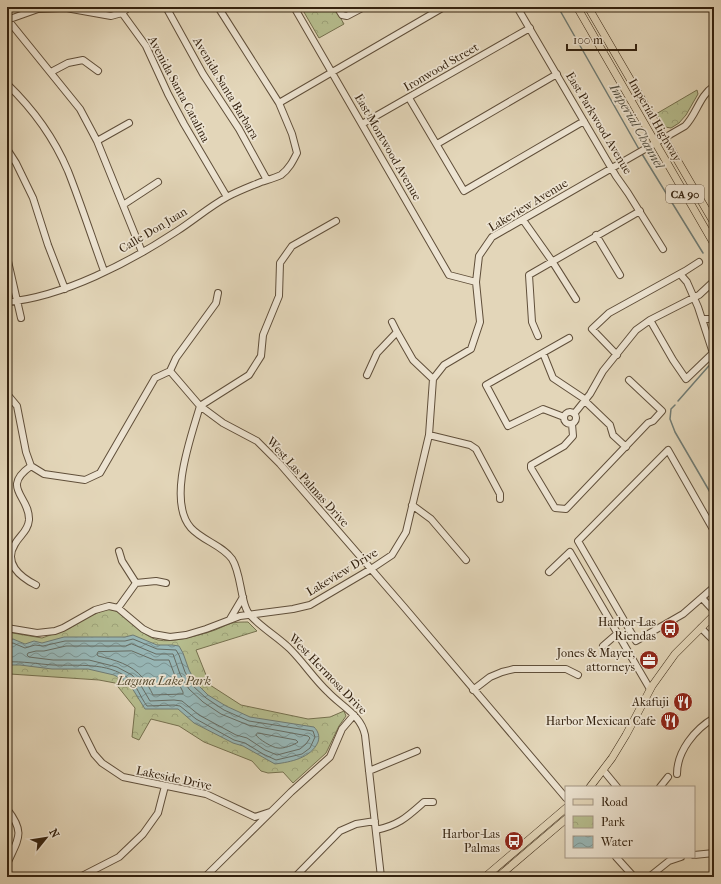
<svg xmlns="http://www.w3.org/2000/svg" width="721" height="884" viewBox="0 0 721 884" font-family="'IM FELL French Canon',serif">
<defs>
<pattern id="park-crowns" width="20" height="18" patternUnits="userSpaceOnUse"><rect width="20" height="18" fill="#b6bd8e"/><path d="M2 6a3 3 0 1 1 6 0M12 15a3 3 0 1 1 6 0" fill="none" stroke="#9da279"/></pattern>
<pattern id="water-waves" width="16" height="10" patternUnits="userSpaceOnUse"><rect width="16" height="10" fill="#97b7b7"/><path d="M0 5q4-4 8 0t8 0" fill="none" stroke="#7c9493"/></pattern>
</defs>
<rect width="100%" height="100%" fill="#e3d6b9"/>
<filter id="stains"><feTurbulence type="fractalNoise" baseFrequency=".005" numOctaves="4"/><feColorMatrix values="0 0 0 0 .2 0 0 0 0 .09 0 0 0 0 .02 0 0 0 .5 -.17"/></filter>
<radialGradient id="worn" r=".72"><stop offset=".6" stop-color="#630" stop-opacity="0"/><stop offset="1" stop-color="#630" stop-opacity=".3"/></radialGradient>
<path fill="url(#park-crowns)" stroke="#75704e" d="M 301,7 L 334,7 L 344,24 L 319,38 Z
M 697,90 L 698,94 L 686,115 L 679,123 L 671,128 L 665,127 L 656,114 Z
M 106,609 C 127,609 137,635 158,640 C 171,643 196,636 209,632 C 217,630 225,625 232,623 C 237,622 243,622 248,622 L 257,631 L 196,650 L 210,685 L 241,705 L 308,719 L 330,717 L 344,711 L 346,716 L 339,726 L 326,753 L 293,783 L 283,772 L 268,773 L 261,771 L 252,761 L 204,742 L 179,726 L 151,719 L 139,740 L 132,737 L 135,708 L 115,683 L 99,680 L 10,674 L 7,675 L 7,632 L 42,638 L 70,628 L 88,617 Z"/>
<path fill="url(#water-waves)" stroke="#6f7b74" d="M 133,635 L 157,645 L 172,645 L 179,646 L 183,653 L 189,670 L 196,683 L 208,695 L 226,706 L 250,717 L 314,727 C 318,731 320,736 318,742 C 311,758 291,762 275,764 L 243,746 L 233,743 L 194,723 L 178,709 L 145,709 L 132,688 L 125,681 L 114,675 L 88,669 L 52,669 L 20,665 L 7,665 L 8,640 L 13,639 L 25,644 L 34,641 L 42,643 L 64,637 L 125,637 Z"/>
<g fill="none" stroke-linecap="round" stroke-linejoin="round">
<path stroke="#666c63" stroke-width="1" d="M 7,644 L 13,643 L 25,648 L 35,645 L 43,646 L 65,641 L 125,641 L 133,639 L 157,649 L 176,650 L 179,655 L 185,672 L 193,686 L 206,698 L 224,710 L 249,721 L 313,731 L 315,737 L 310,748 L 302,754 L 276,760 L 263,754 L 245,743 L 234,740 L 196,719 L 180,706 L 174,705 L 147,706 C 140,697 137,685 128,678 C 107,662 78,666 53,665 C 37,664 23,661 7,662
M 132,644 L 156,654 L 173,654 L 180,674 L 189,689 L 203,702 L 221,714 L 248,725 L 308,736 L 310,738 L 306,744 L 300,749 L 277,755 L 265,750 L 247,738 L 236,735 L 199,715 L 182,701 L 174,700 L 150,701 L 140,684 L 132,675 L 117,667 L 89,660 L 53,660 L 29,657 L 27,655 L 28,653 L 36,651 L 44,651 L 66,646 L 125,646 Z
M 132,651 L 154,660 L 169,660 L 175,676 L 183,692 L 183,694 L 153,695 C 150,689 147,683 143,678 C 131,664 115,660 98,656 L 97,654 L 98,652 Z
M 258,733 L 296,740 L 298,742 C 294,745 283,749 278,748 C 273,748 258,739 256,735 Z"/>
<path stroke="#6f7b74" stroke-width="1.5" d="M 558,7 L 640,151
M 642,154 L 703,253
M 678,401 L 714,360
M 675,405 L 671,409 L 670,419 L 675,432 L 714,499"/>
<g stroke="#604f3a" stroke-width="8">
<path id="minor" d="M 166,7 L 203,74 L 239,129 L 267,180
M 294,7 L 449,275 L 476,282
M 337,7 L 342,15 L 347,16 L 364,7
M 517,7 L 616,176 L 628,193 L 663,249
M 122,13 L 146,46 L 168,94 L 184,124 L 227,197
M 7,20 L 38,9 L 66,8 L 111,16 L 122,13 L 129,7
M 8,20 L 80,109 L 97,141 L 142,252
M 51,72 L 68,63 L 83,60 L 98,71
M 7,84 C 32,108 54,138 68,171 C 81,204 92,238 104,271
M 409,98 L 464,191 L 584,121
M 279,103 L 444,7
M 362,124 L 530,28
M 97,141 L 129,123
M 437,144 L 557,74
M 7,149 L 16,163 L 33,198 L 48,245 L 65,289
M 123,205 L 158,182
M 523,220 L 552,261 L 576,299
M 336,221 L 292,246 L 280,263 L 279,296 L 263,335 L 261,356 L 249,375 L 200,406 C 191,437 167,501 191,528 C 203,541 222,545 232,559 C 242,574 240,606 251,616 C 263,629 278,637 290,649 C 304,663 314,679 328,692 C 341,706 361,715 365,735 L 381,877
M 596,235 L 620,275
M 7,257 L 21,318
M 7,302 C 63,297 130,262 177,231 C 194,220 209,207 227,197 C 238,191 249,187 261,182 C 267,180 275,178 281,175 C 289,169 293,161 297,153 L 292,134 L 279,103 L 218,7
M 702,319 L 714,319
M 650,320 L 673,360 L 686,379 L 713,353 L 698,307 L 687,282 L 680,274
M 392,322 L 397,332
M 538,336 L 532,322 L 529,275 L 640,211
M 543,353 L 553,378 L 586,400
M 617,355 L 592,329 L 609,313 L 685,271 L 699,262
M 170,371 L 176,358 L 216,303 L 218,293
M 367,375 L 377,353 L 397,332 L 413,360 L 433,379
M 7,394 L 17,406 L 26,452 L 31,466 L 44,474 L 85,480 L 100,473 L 155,378 L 170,371 L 200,406 L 223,423 L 257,441 L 280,464 L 404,607 L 566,798
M 585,401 L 610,425 L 613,435 L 626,447
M564 418a6 6 0 1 1 12 0a6 6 0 1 1-12 0Z
M 574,414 L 590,394 L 603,371 L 636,330 L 650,320 L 699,295 L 714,281
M 564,417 L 543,409 L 508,426 L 486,385 L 569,338
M 572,424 L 573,436 L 564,446 L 531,465 L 531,468 L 555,508 L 566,509 L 648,423 L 653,421 L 662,411 L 629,380
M 429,435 L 470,445 L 476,449 L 500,494 L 500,499
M 31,466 C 0,488 30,496 29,520 C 28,531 20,535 15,544 C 3,563 20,577 36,585
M 412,505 L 431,519 L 466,560
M 714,531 L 668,450 L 578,541 L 636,641 L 683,614 L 714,587
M 119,551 L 122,561 L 136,583
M 549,572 L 570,552 L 650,689
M 702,598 L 714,611
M 118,608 L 136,583 L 156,581 L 166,583
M 230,619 L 243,597
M 7,628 L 37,633 L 55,631 L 63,628 L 95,610 L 109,606 L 118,608 L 143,629 L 153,634 L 170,637 L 186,635 L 206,629 L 240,616 L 293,609 L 310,605 L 371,569 L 392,555 L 406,532 L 429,435 L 433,379 L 444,365 L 471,349 L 480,322 L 476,282 L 479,256 L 492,237 L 685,126 C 697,114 699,96 714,86
M 701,628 L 714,641
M 603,646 L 618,633
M 473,690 L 490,677 L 502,672 L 514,669 L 566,669 L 578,675
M 82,730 L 94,754 L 102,763 L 123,777 L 206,794 L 255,817 L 270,812
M 603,770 L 617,787
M 369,771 L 417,751
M 677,774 C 677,751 695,729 714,718
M 660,787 L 668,777
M 7,809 C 26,833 18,839 7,864
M 376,830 C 399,825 407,817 424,802 L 433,802
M 694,855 L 714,853
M 616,857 L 634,877
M 80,877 L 119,857 L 143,834 L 158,813 L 165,786
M 205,877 L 291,792 L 330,757 L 342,729 L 354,715
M 295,877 L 340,831 L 356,824 L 375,821
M 649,877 L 669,861 L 681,857"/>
</g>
<g stroke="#34220f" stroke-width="8">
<path id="major" d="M 577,7 L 714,244
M 588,7 L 714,223
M 590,787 L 612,758 L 626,735 L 652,686 L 675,654 L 714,615
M 485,877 L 566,808
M 498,877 L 566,819"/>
</g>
<use href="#minor" stroke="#ede4d2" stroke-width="6"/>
<use href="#major" stroke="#e3d6b9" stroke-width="7"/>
</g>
<defs>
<g id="bus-disc" transform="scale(1)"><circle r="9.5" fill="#8f2418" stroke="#ede4d2"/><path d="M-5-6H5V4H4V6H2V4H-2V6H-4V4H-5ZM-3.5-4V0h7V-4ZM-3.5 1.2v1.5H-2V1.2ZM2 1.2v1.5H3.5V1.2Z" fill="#fff"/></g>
<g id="office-disc" transform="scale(1)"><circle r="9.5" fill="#8f2418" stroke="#ede4d2"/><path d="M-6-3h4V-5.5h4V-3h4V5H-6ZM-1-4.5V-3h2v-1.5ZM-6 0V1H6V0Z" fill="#fff"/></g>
<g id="restaurant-disc" transform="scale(1)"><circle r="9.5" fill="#8f2418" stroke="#ede4d2"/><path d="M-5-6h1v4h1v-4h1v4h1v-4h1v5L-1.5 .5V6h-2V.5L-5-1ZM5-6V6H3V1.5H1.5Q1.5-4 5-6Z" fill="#fff"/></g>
</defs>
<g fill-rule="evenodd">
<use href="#bus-disc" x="670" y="629"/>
<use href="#office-disc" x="649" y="660"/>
<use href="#restaurant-disc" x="683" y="702"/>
<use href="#restaurant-disc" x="670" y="721"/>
<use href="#bus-disc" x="514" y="841"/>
</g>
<g text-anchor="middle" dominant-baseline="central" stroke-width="3.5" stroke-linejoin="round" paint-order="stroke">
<rect fill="#ede4d2" stroke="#6c5c4a" stroke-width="1" x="666" y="185" width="38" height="18" rx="3"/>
<g font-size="11" font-weight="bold" fill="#34220f">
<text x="685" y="194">CA 90</text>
</g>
<g font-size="12" fill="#34220f" stroke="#ede4d2">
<text transform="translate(441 67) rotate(-30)">Ironwood Street</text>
<text transform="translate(226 88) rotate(59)">Avenida Santa Barbara</text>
<text transform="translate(179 89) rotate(62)">Avenida Santa Catalina</text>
<text transform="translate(655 120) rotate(60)">Imperial Highway</text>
<text transform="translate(599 123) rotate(59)">East Parkwood Avenue</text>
<text transform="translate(388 147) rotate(60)">East Montwood Avenue</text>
<text transform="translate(528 205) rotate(-31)">Lakeview Avenue</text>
<text transform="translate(153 230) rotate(-31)">Calle Don Juan</text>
<text transform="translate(308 482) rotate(48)">West Las Palmas Drive</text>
<text transform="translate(342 572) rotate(-31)">Lakeview Drive</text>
<text transform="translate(328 674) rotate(46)">West Hermosa Drive</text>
<text transform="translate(174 778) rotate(12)">Lakeside Drive</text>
</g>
<g font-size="12" fill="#34220f" stroke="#ede4d2" text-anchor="end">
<text x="656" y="622">Harbor-Las<tspan x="656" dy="14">Riendas</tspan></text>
<text x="635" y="653">Jones &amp; Mayer,<tspan x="635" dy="14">attorneys</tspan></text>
<text x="669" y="702">Akafuji</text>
<text x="656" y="721">Harbor Mexican Cafe</text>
<text x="500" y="834">Harbor-Las<tspan x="500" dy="14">Palmas</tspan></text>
</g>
<g font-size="12" font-style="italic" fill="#54492f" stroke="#ede4d2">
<text x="164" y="681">Laguna Lake Park</text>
</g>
<g font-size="13" font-style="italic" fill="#524f41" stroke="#ede4d2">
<text transform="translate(637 126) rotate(60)">Imperial Channel</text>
</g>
</g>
<rect width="721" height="884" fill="none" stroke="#e3d6b9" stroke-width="24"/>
<rect x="8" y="8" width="705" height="868" fill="none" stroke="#34220f" stroke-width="2"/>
<rect x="12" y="12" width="697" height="860" fill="none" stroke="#34220f"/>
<rect x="565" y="786" width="130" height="72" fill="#ede4d2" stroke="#a39684"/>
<rect x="573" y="799" width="20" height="6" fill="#e3d6b9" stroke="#a39684"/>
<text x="601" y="806" font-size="12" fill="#34220f">Road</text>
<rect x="573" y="816" width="20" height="12" fill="url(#park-crowns)" stroke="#a39684"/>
<text x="601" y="826" font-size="12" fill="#34220f">Park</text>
<rect x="573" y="836" width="20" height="12" fill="url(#water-waves)" stroke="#a39684"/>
<text x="601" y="846" font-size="12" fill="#34220f">Water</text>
<g transform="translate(46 838) rotate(60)" stroke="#ede4d2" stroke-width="3" paint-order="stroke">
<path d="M0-3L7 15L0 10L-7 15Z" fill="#34220f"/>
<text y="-6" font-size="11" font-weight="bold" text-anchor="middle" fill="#34220f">N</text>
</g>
<path d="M567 44v6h69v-6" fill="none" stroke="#34220f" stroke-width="2"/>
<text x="573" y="44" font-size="12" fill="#34220f" stroke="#ede4d2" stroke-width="3" paint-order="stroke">100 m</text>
<rect width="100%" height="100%" filter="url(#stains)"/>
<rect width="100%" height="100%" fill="url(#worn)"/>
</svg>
